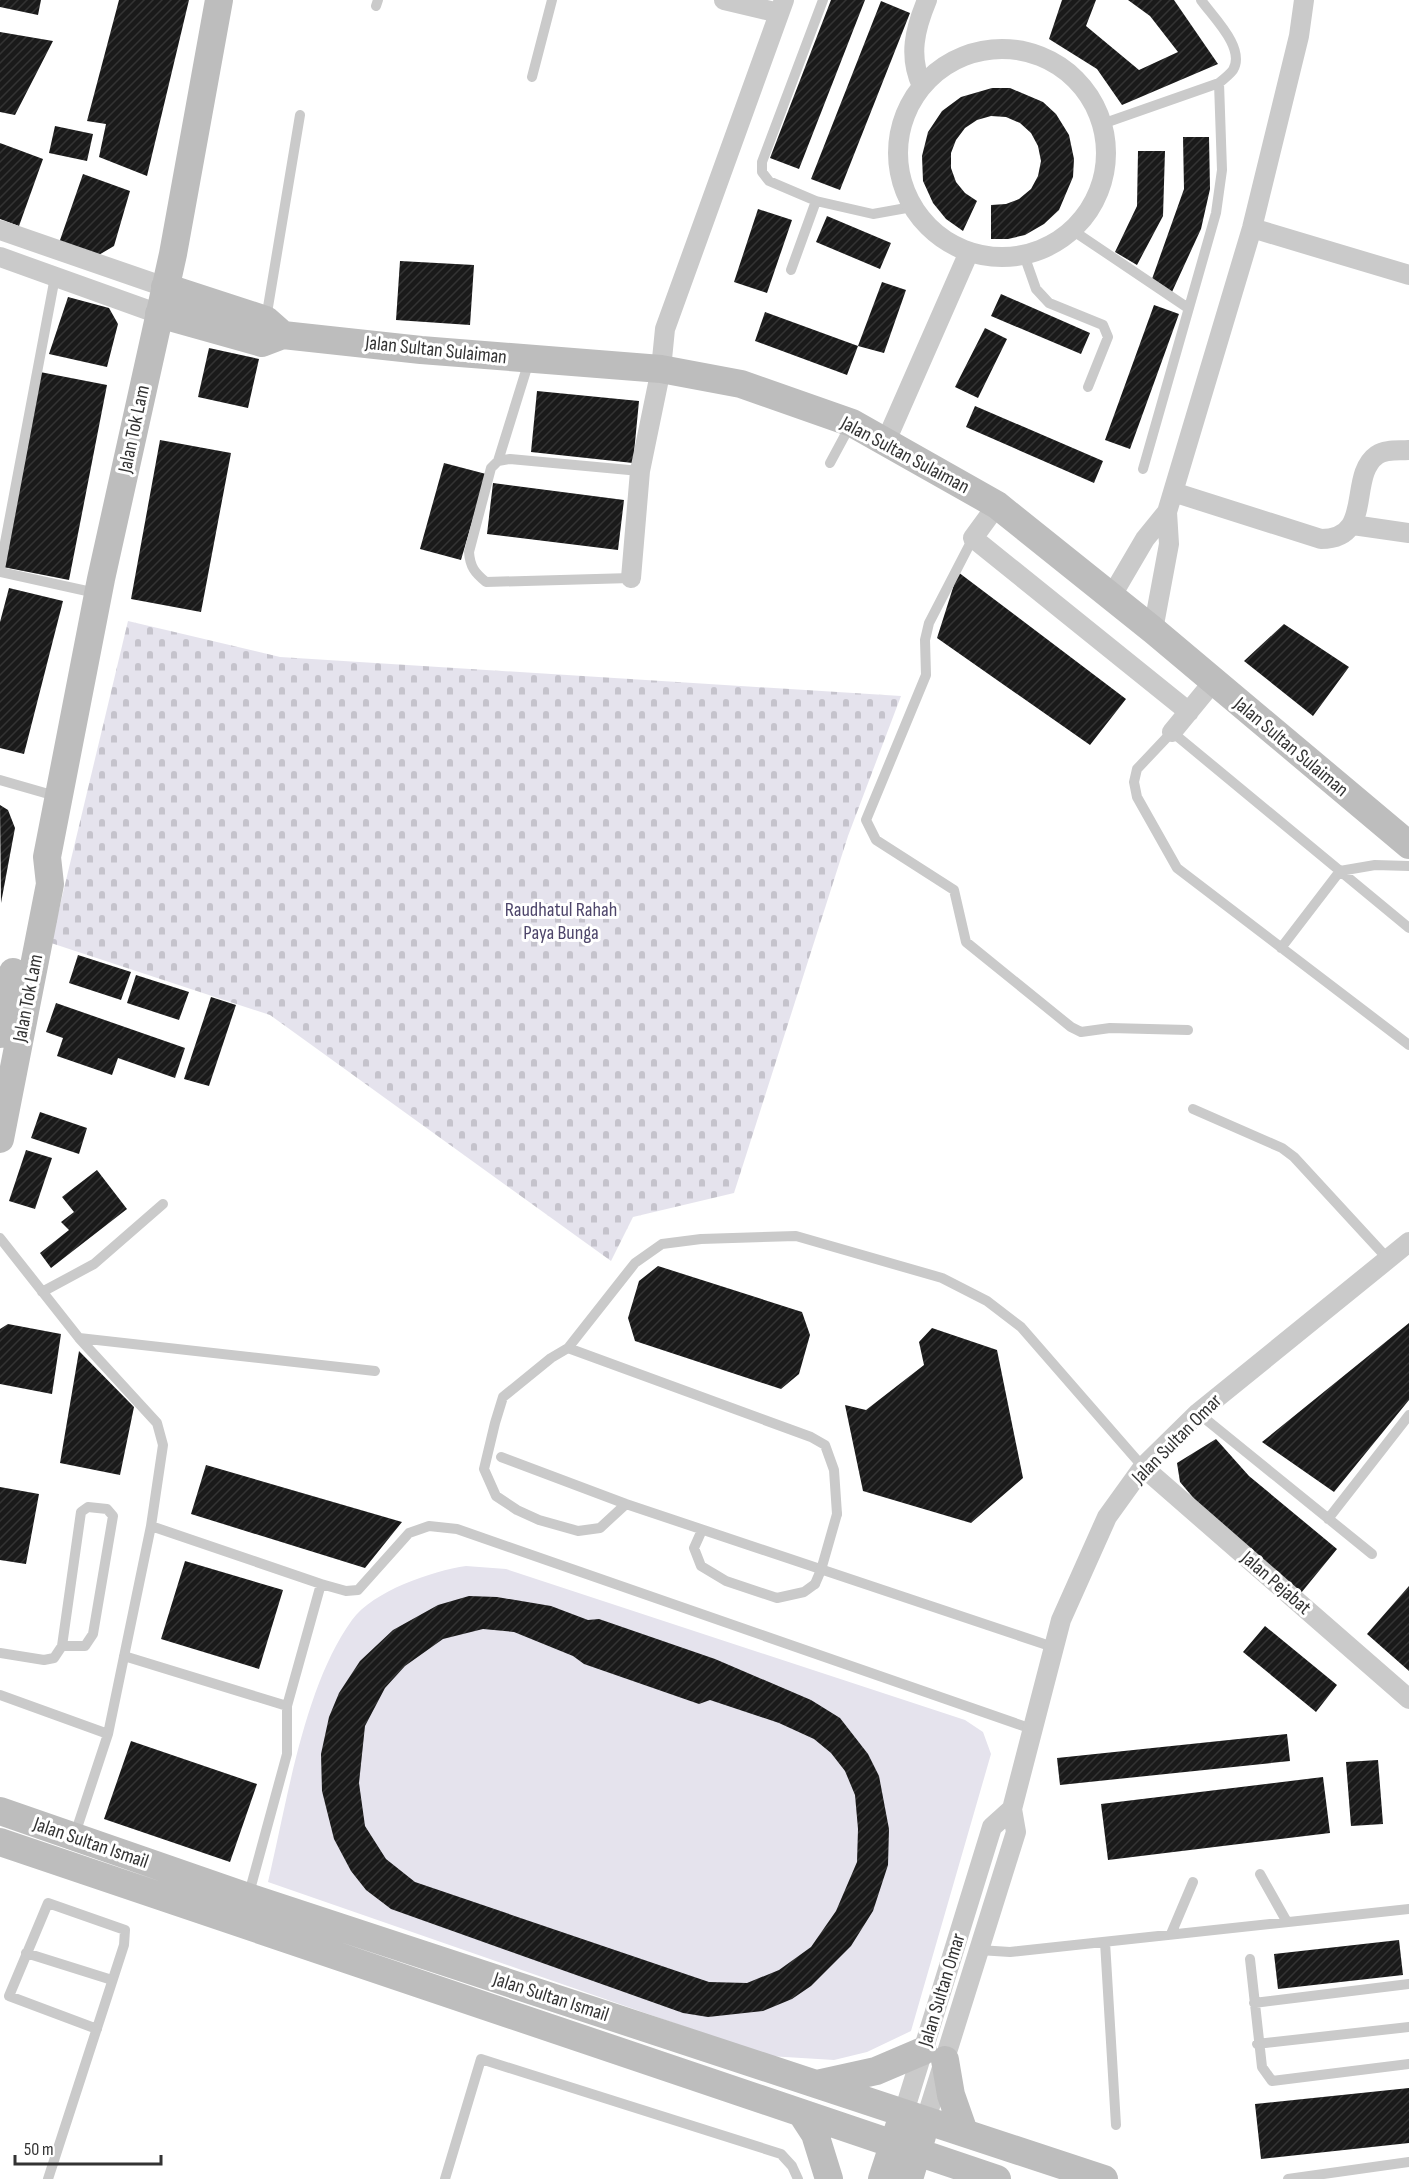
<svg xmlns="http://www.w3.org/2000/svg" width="1409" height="2179" viewBox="0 0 1409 2179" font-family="'Sofia Sans Condensed',sans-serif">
<defs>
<pattern id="cemetery-stones" width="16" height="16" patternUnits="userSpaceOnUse" patternTransform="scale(1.5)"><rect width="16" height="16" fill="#e5e3ed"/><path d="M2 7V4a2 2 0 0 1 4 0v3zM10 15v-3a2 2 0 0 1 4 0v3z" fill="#c5c3cc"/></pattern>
<pattern id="building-hatch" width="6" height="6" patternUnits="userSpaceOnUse" patternTransform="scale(1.5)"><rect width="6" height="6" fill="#1a1a1a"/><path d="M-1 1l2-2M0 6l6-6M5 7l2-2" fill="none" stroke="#333"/></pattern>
</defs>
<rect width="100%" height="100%" fill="#fff"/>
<path fill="#e5e3ed" d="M 466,1566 L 506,1569 L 965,1720 L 983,1732 L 991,1754 L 911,2031 L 867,2052 L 834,2060 L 769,2056 L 268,1882 C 287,1802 304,1686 352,1620 C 373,1591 432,1571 466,1566 Z"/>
<path fill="url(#cemetery-stones)" d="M 128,621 L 280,657 L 901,696 L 848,836 L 734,1193 L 633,1217 L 611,1261 L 270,1015 L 51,943 Z"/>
<path fill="url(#building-hatch)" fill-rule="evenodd" d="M 0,0 L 41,0 L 38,15 L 0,7 Z
M 119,0 L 189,0 L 147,176 L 99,157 L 106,124 L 87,121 Z
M 831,0 L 865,0 L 799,169 L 770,158 Z
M 1062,0 L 1096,0 L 1086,26 L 1139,70 L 1178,52 L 1150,16 L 1128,0 L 1174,0 L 1218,64 L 1122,105 L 1097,69 L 1049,39 Z
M 881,1 L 910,13 L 840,190 L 811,179 Z
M 0,32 L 53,41 L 15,115 L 0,112 Z
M 992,88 L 1010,88 L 1043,102 L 1056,114 L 1069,135 L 1074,159 L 1073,177 L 1059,210 L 1044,224 L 1025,235 L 1008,239 L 991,239 L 991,205 L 1006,204 L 1019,199 L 1031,189 L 1038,176 L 1041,161 L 1038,146 L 1031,133 L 1020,123 L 1006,117 L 991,116 L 977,120 L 965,128 L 956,140 L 951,153 L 951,168 L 956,182 L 965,193 L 977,201 L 963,231 L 946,219 L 933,203 L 923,181 L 922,156 L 928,132 L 942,111 L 961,97 Z
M 55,126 L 93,134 L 87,161 L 49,153 Z
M 1183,137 L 1209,137 L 1210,189 L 1201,229 L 1172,292 L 1152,279 L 1184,189 Z
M 0,143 L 43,159 L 19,226 L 0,219 Z
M 1138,151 L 1165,151 L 1163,216 L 1137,265 L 1115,252 L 1137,206 Z
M 83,174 L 130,191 L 114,246 L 97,256 L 59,243 Z
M 758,209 L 792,220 L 767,293 L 734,282 Z
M 827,216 L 891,243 L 880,269 L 816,242 Z
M 400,261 L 474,265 L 470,325 L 396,320 Z
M 882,282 L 906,290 L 884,353 L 858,346 Z
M 1001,294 L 1090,333 L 1081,354 L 991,316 Z
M 68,297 L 109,308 L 118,324 L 107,367 L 49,354 Z
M 1154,305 L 1179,314 L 1130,449 L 1105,440 Z
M 765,312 L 858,346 L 847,375 L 755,341 Z
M 985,328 L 1007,339 L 978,398 L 955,387 Z
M 209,348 L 259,359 L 248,408 L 198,397 Z
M 40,372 L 107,385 L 69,580 L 3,567 Z
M 537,391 L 639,401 L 633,463 L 531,452 Z
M 975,406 L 1103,461 L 1094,483 L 966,427 Z
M 160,440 L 231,453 L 201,612 L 131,599 Z
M 444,463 L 486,474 L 461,560 L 420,549 Z
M 493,483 L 624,500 L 618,550 L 487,534 Z
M 958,572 L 1126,699 L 1090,745 L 937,638 Z
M 9,588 L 63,601 L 24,754 L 0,748 L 0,622 Z
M 1284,624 L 1349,667 L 1313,716 L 1244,661 Z
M 0,805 L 8,810 L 15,828 L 1,903 Z
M 78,955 L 131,972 L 121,1000 L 69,983 Z
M 136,975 L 189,992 L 179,1020 L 127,1003 Z
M 211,997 L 236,1005 L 209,1086 L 184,1079 Z
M 56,1003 L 185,1048 L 175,1078 L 118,1058 L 112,1075 L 57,1056 L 63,1038 L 46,1032 Z
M 40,1112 L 87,1128 L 79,1154 L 31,1138 Z
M 26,1150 L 52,1158 L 35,1209 L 9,1201 Z
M 97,1170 L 127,1209 L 51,1268 L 40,1253 L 69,1230 L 61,1222 L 74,1212 L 62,1197 Z
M 658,1266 L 802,1312 L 810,1335 L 799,1374 L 781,1389 L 635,1341 L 628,1318 L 639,1281 Z
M 1409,1323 L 1409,1400 L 1334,1492 L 1262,1442 Z
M 8,1324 L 61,1334 L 52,1394 L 0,1384 L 0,1329 Z
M 932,1328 L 997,1350 L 1023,1478 L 971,1523 L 863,1491 L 845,1405 L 866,1410 L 924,1365 L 919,1342 Z
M 79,1351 L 134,1407 L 120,1475 L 60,1463 Z
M 1216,1439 L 1249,1476 L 1337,1549 L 1301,1593 L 1212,1520 L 1180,1482 L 1177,1463 Z
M 206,1465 L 402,1522 L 365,1568 L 191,1514 Z
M 0,1487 L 39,1494 L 26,1564 L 0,1560 Z
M 185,1561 L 283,1590 L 259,1669 L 161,1639 Z
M 1409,1586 L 1409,1671 L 1367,1634 Z
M 469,1596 L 497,1597 L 551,1606 L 588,1620 L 599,1619 L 715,1659 L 811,1700 L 840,1718 L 868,1754 L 879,1776 L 889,1829 L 888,1865 L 873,1911 L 851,1946 L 811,1986 L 792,1999 L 763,2011 L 708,2017 L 683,2013 L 391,1909 L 366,1890 L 351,1871 L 334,1839 L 322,1791 L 321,1754 L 329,1717 L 339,1693 L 360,1661 L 393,1630 L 438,1605 ZM 483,1629 L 514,1632 L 573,1656 L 584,1664 L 699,1704 L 710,1700 L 779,1723 L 814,1739 L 831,1753 L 845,1771 L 855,1795 L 858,1829 L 857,1862 L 836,1911 L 811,1947 L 779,1970 L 747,1983 L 709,1982 L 415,1882 L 386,1859 L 365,1826 L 359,1783 L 365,1726 L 385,1688 L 405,1666 L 443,1639 Z
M 1265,1626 L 1337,1685 L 1316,1712 L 1243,1652 Z
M 1287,1734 L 1290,1761 L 1060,1785 L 1057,1758 Z
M 131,1741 L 257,1784 L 230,1862 L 104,1819 Z
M 1378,1760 L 1383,1824 L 1351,1826 L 1346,1762 Z
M 1323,1777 L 1330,1833 L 1108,1860 L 1101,1804 Z
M 1399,1940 L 1403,1975 L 1278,1989 L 1274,1954 Z
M 1409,2088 L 1409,2143 L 1261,2159 L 1255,2104 Z"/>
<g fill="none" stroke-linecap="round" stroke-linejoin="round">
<path stroke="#cacaca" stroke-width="10" d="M 823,0 L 762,162 L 762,172 L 769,181 L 816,201 L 873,214 L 912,207
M 376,6 L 378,0
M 532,77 L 552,0
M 1102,124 L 1219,83 C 1224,79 1230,74 1233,70 C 1246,48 1213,17 1201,0
M 1072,230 L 1188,308
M 1024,255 L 1036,289 L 1049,303 L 1103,325 L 1108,337 L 1088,387
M 791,270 L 816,201
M 266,319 L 300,115
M 498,461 L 529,361
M 830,463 L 851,424
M 1143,469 L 1216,213 L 1222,170 L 1219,83
M 973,538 L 929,623 L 925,640 L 926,675 L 866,820 L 876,840 L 954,890 L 966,942 L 1071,1027 L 1081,1032 L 1110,1028 L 1188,1030
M 0,569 L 55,277
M 0,572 L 96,593
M 631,578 L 486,582 C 475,573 470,567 469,552 L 491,468 L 498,461 L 510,459 L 640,471
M 0,780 L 59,797
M 1409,928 L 1172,732 L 1137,769 L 1134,782 L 1137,797 L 1177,868 L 1409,1045
M 1281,948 L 1340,871 L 1375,865 L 1409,866
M 1193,1109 L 1282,1148 L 1294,1157 L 1388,1259
M 0,1238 L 79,1338 L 157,1423 L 163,1445 L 151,1526
M 42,1292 L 94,1264 L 163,1204
M 79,1338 L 375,1371
M 568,1348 L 811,1437 L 825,1445 L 834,1470 L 837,1514
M 1198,1413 L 1372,1554
M 501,1457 L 626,1504 L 1053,1647
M 626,1504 L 600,1528 L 578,1531 L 539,1520 L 517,1510 L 496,1496 L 484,1469 L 495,1423 L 503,1397 L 551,1358 L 568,1348 L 635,1263 L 662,1244 L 701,1239 L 796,1236 L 942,1278 L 987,1301 L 1021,1327 L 1143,1467
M 1328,1519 L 1409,1415
M 702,1530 L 694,1548 L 701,1566 L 726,1581 L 777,1598 L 804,1592 L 815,1584
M 321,1584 L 346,1591 L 358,1590 L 409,1533 L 429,1526 L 457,1529 L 1032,1729
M 0,1653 L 44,1660 L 54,1658 L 62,1646 L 81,1512 L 88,1507 L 107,1509 L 113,1516 L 93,1634 L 85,1646 L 62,1646
M 124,1656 L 287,1706
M 0,1695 L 108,1734
M 74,1837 L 108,1734 L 151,1526 L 321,1584 L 287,1706 L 287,1754 L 248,1897
M 1260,1874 L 1287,1922
M 1171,1934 L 1193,1882
M 1105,1942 L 1116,2125
M 979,1950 L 1010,1952 L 1409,1909
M 26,1953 L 112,1980
M 1250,1959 L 1262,2067 L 1272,2081 L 1409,2064
M 1254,2003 L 1409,1984
M 1257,2044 L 1409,2027
M 48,2179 L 124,1945 L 125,1930 L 48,1903 L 9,1996 L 97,2029
M 445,2179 L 481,2059 L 781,2154 L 792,2166 L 798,2179
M 1288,2179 L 1409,2162"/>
<path stroke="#cacaca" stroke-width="20" d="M 724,0 L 779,13
M898 153a104 104 0 1 1 208 0a104 104 0 1 1-208 0Z
M 922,86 C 908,56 915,29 927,0
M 1252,228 L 1409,275
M 0,230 L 165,287
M 0,257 L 159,314
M 886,441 L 969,252
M 1173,492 L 1321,539 C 1375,539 1347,476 1377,455 C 1386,449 1399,451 1409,450
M 997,505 L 973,538 L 1189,712
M 1353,525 L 1409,533
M 631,578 L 640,471 L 661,369 L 665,329 L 784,0
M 1111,597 L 1145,539 L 1167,512 L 1173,492 L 1252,228 L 1299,36 L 1304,0
M 1153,630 L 1169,544 L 1167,512
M 1172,732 L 1213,682
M 1143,1467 L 1409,1699
M 904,2112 L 992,1827 L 1012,1809
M 926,2119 L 1016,1832 L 1012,1809 L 1061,1620 L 1107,1517 L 1143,1467 L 1198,1413 L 1409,1242"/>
<path stroke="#bdbdbd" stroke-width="28" d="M 165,287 L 266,320 L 283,335
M 159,314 L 262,343 L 283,335 L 421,350 L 661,369 L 741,384 L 852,423 L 997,505 L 1153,630 L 1409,845
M 0,1034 L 13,972
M 0,1139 L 50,884 L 47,857 L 101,579 L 173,254 L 219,0
M 0,1811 L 248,1897 L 1104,2179
M 0,1842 L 997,2179
M 945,2060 L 951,2095 L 964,2132
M 817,2084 L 876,2071 L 923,2051
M 802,2114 L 815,2134 L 829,2179
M 882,2179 L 899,2127
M 909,2179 L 922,2136"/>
<path stroke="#cacaca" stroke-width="10" d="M 815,1584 L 821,1570 L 837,1514"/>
</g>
<g text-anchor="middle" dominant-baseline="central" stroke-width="6" stroke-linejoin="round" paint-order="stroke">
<g font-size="20" fill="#333" stroke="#fff">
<text transform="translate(436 350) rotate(6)">Jalan Sultan Sulaiman</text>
<text transform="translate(134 429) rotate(-78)">Jalan Tok Lam</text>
<text transform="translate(905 455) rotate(28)">Jalan Sultan Sulaiman</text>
<text transform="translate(1291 747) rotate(40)">Jalan Sultan Sulaiman</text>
<text transform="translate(28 998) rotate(-79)">Jalan Tok Lam</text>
<text transform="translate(1177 1439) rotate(-45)">Jalan Sultan Omar</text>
<text transform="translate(1276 1583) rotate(41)">Jalan Pejabat</text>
<text transform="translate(91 1843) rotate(19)">Jalan Sultan Ismail</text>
<text transform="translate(942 1990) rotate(-73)">Jalan Sultan Omar</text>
<text transform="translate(551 1997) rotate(18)">Jalan Sultan Ismail</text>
</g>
<g font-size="20" fill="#4d456a" stroke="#fff">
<text x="561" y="910">Raudhatul Rahah<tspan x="561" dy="23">Paya Bunga</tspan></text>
</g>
</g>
<path d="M15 2155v9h146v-9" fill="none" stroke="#333333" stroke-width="3"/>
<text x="24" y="2155" font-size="18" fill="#333333" stroke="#ffffff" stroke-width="4.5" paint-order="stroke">50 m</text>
</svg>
